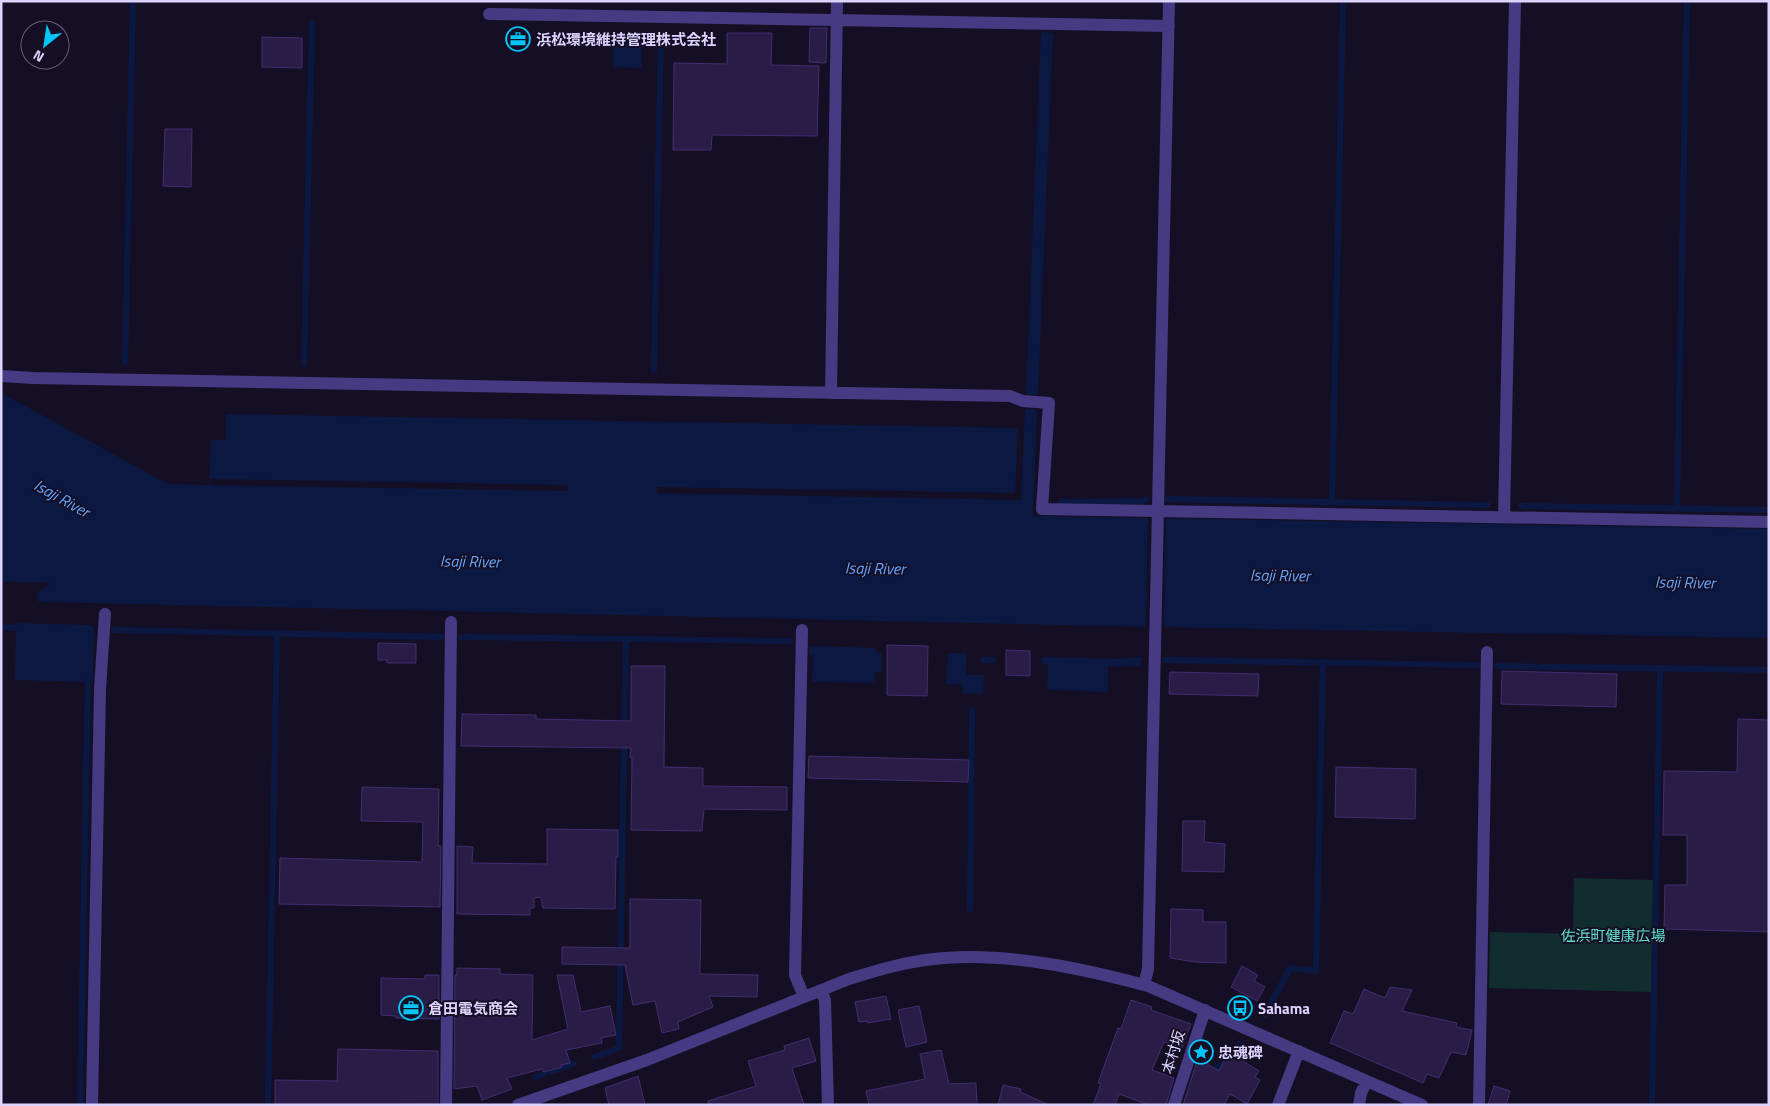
<svg xmlns="http://www.w3.org/2000/svg" width="1770" height="1106" viewBox="0 0 1770 1106" font-family="'Titillium Web','Noto Sans JP',sans-serif">
<rect width="100%" height="100%" fill="#150f25"/>
<path fill="#122d2f" d="M 1574,878 L 1653,880 L 1651,992 L 1489,988 L 1490,932 L 1573,934 Z"/>
<path fill="#0b1942" d="M 1041,32 L 1053,33 L 1038,395 L 1026,394 Z
M 613,39 L 642,39 L 642,68 L 613,67 Z
M 1,395 L 5,395 L 168,484 L 209,485 L 211,440 L 226,440 L 226,414 L 1024,428 L 1025,409 L 1037,410 L 1033,516 L 1769,529 L 1769,638 L 1154,627 L 39,602 L 37,597 L 38,592 L 49,585 L 48,582 L 22,583 L 12,581 L 1,583 Z
M 16,623 L 90,625 L 94,629 L 93,682 L 15,680 Z
M 809,646 L 876,648 L 876,653 L 882,653 L 882,672 L 875,672 L 875,683 L 812,682 L 813,655 L 809,655 Z
M 948,653 L 967,653 L 966,675 L 984,675 L 983,694 L 963,693 L 963,685 L 946,684 Z
M 1042,657 L 1117,659 L 1141,657 L 1141,666 L 1108,667 L 1108,692 L 1047,690 L 1048,665 L 1042,664 Z"/>
<path fill="#150f25" d="M 1018,428 L 1024,428 L 1021,500 L 657,493 L 657,487 L 1015,493 Z
M 210,479 L 568,485 L 567,491 L 210,485 Z
M 1148,516 L 1166,517 L 1164,629 L 1146,629 Z"/>
<g fill="none" stroke-linecap="round" stroke-linejoin="round">
<path stroke="#0b1942" stroke-width="6" d="M 125,362 L 133,1
M 304,363 L 312,24
M 654,370 L 661,38
M 1167,499 L 1488,505
M 1061,502 L 1143,501 L 1146,499
M 1332,503 L 1343,1
M 1521,506 L 1769,510
M 1677,508 L 1687,1
M 1,627 L 22,628
M 114,630 L 441,637
M 461,637 L 790,641
M 984,660 L 993,660
M 1165,660 L 1477,665
M 1498,666 L 1769,670
M 624,729 L 626,639
M 970,909 L 972,710
M 1265,1015 L 1290,968 L 1316,971 L 1323,662
M 594,1057 L 619,1048 L 624,741
M 550,1072 L 573,1064
M 1212,1074 L 1239,1044
M 536,1077 L 544,1074
M 80,1105 L 88,675
M 268,1105 L 277,633
M 1652,1105 L 1660,668"/>
</g>
<path fill="#291c46" stroke="#432e71" d="M 810,28 L 827,28 L 826,63 L 809,62 Z
M 727,33 L 772,33 L 771,65 L 819,66 L 817,136 L 712,135 L 711,150 L 673,150 L 674,63 L 727,64 Z
M 262,37 L 302,38 L 302,68 L 262,67 Z
M 165,129 L 192,129 L 191,187 L 163,186 Z
M 378,643 L 416,644 L 416,663 L 387,663 L 387,660 L 378,660 Z
M 887,645 L 928,646 L 927,696 L 887,695 Z
M 1006,650 L 1030,651 L 1030,676 L 1006,675 Z
M 631,666 L 665,666 L 664,767 L 703,768 L 703,786 L 787,787 L 787,810 L 704,809 L 702,831 L 631,830 L 632,757 L 630,757 L 631,748 L 461,746 L 462,714 L 536,715 L 536,719 L 631,721 Z
M 1502,671 L 1617,674 L 1616,707 L 1501,704 Z
M 1170,672 L 1259,674 L 1258,696 L 1169,694 Z
M 1738,719 L 1769,720 L 1769,932 L 1664,929 L 1665,885 L 1687,885 L 1687,835 L 1663,835 L 1664,771 L 1737,772 Z
M 809,756 L 969,760 L 968,782 L 808,778 Z
M 1336,767 L 1416,769 L 1415,819 L 1335,817 Z
M 362,787 L 439,789 L 438,846 L 441,846 L 440,907 L 279,904 L 280,858 L 422,862 L 423,822 L 361,821 Z
M 1183,821 L 1205,821 L 1204,842 L 1225,844 L 1224,872 L 1182,871 Z
M 547,829 L 618,830 L 618,857 L 616,857 L 615,909 L 543,908 L 541,897 L 534,898 L 534,908 L 530,908 L 530,915 L 457,914 L 457,846 L 473,847 L 472,863 L 547,864 Z
M 630,899 L 701,900 L 700,974 L 758,975 L 757,997 L 709,996 L 713,1007 L 678,1022 L 679,1029 L 662,1033 L 655,1001 L 633,1005 L 625,965 L 562,964 L 562,947 L 630,948 Z
M 1171,909 L 1203,910 L 1203,922 L 1226,922 L 1226,963 L 1196,962 L 1170,958 Z
M 1242,966 L 1258,975 L 1254,981 L 1265,987 L 1257,1001 L 1231,987 Z
M 457,968 L 500,969 L 500,974 L 533,975 L 532,1040 L 568,1029 L 557,975 L 573,975 L 581,1012 L 610,1006 L 616,1035 L 601,1038 L 602,1043 L 566,1050 L 570,1063 L 561,1065 L 562,1067 L 544,1072 L 542,1069 L 507,1078 L 512,1089 L 482,1100 L 477,1086 L 454,1089 L 455,975 L 457,975 Z
M 425,975 L 439,975 L 439,1019 L 396,1018 L 396,1016 L 381,1015 L 381,978 L 425,979 Z
M 1390,987 L 1412,990 L 1402,1011 L 1457,1023 L 1456,1027 L 1472,1030 L 1466,1055 L 1451,1052 L 1439,1078 L 1427,1074 L 1423,1083 L 1330,1043 L 1344,1011 L 1353,1014 L 1364,989 L 1385,998 Z
M 886,996 L 891,1019 L 868,1023 L 867,1021 L 859,1022 L 855,1002 Z
M 1131,1000 L 1152,1007 L 1151,1010 L 1191,1024 L 1182,1048 L 1164,1042 L 1152,1070 L 1174,1078 L 1166,1105 L 1149,1105 L 1119,1094 L 1115,1105 L 1093,1105 L 1101,1084 L 1098,1083 L 1118,1028 L 1121,1029 Z
M 919,1006 L 927,1042 L 906,1047 L 898,1010 Z
M 809,1038 L 816,1061 L 792,1068 L 804,1105 L 709,1105 L 708,1101 L 756,1086 L 748,1061 L 785,1050 L 784,1046 Z
M 338,1049 L 438,1051 L 438,1104 L 275,1105 L 275,1080 L 337,1081 Z
M 941,1050 L 949,1084 L 976,1083 L 977,1105 L 869,1105 L 866,1091 L 925,1079 L 920,1054 Z
M 1232,1054 L 1259,1071 L 1255,1077 L 1260,1080 L 1247,1104 L 1230,1094 L 1224,1105 L 1183,1105 L 1198,1058 L 1219,1071 L 1226,1058 L 1229,1060 Z
M 638,1076 L 645,1105 L 609,1105 L 605,1088 Z
M 1003,1085 L 1021,1089 L 1020,1092 L 1049,1105 L 998,1105 Z
M 1494,1086 L 1510,1091 L 1506,1105 L 1488,1105 Z"/>
<g fill="none" stroke-linecap="round" stroke-linejoin="round">
<path stroke="#463b83" stroke-width="12" d="M 489,14 L 1169,26
M 1,376 L 33,378 L 1010,396 L 1023,401 L 1049,403 L 1042,509 L 1769,522
M 831,393 L 837,1
M 1504,517 L 1515,1
M 802,630 L 795,975 L 804,997
M 1144,985 L 1148,969 L 1169,1
M 821,990 L 825,1000 L 828,1105
M 92,1105 L 100,689 L 105,614
M 446,1105 L 451,622
M 518,1105 L 647,1060 L 849,979 C 881,969 912,960 945,958 C 1011,953 1085,969 1148,986 L 1422,1105
M 1174,1105 L 1205,1010
M 1278,1105 L 1299,1051
M 1359,1105 L 1361,1093 L 1367,1081
M 1479,1105 L 1487,652"/>
</g>
<defs>
<g id="office-ring" transform="scale(1.25)"><circle r="9.5" fill="#150f25" stroke="#05c6f9" stroke-width="1.5"/><path d="M-6-3h4V-5.5h4V-3h4V5H-6ZM-1-4.5V-3h2v-1.5ZM-6 0V1H6V0Z" fill="#05c6f9"/></g>
<g id="bus-ring" transform="scale(1.25)"><circle r="9.5" fill="#150f25" stroke="#05c6f9" stroke-width="1.5"/><path d="M-5-6H5V4H4V6H2V4H-2V6H-4V4H-5ZM-3.5-4V0h7V-4ZM-3.5 1.2v1.5H-2V1.2ZM2 1.2v1.5H3.5V1.2Z" fill="#05c6f9"/></g>
<g id="sight-ring" transform="scale(1.25)"><circle r="9.5" fill="#150f25" stroke="#05c6f9" stroke-width="1.5"/><path d="M0-6L1.8-2.2L6-1.7L2.9 1.2L3.7 5.4L0 3.3L-3.7 5.4L-2.9 1.2L-6-1.7L-1.8-2.2Z" fill="#05c6f9"/></g>
</defs>
<g fill-rule="evenodd">
<use href="#office-ring" x="518" y="39"/>
<use href="#office-ring" x="411" y="1008"/>
<use href="#bus-ring" x="1240" y="1008"/>
<use href="#sight-ring" x="1201" y="1052"/>
</g>
<g text-anchor="middle" dominant-baseline="central" stroke-width="4" stroke-linejoin="round" paint-order="stroke">
<g font-size="15" font-weight="bold" fill="#ddd4fe" stroke="#150f25" text-anchor="start">
<text x="536" y="39">浜松環境維持管理株式会社</text>
<text x="428" y="1008">倉田電気商会</text>
<text x="1258" y="1008">Sahama</text>
<text x="1218" y="1052">忠魂碑</text>
</g>
<g font-size="15" fill="#60decc" stroke="#150f25">
<text x="1613" y="935">佐浜町健康広場</text>
</g>
<g font-size="15" fill="#ddd4fe" stroke="#150f25">
<text transform="translate(1173 1052) rotate(-73)">本村坂</text>
</g>
<g font-size="16" font-style="italic" fill="#64a5fc" stroke="#150f25">
<text transform="translate(62 498) rotate(29)">Isaji River</text>
<text transform="translate(470 561) rotate(1)">Isaji River</text>
<text transform="translate(875 568) rotate(1)">Isaji River</text>
<text transform="translate(1280 575) rotate(1)">Isaji River</text>
<text transform="translate(1685 582) rotate(1)">Isaji River</text>
</g>
</g>
<rect width="1770" height="1106" fill="none" stroke="#ddd4fe" stroke-width="5"/>
<g transform="translate(45 45) rotate(210)"><circle r="24" fill="#150f25" stroke="#655e7c"/>
<path d="M0-4L9 19L0 12L-9 19Z" fill="#05c6f9"/>
<text y="-8" font-size="14" font-weight="bold" text-anchor="middle" fill="#ddd4fe">N</text>
</g>
</svg>
